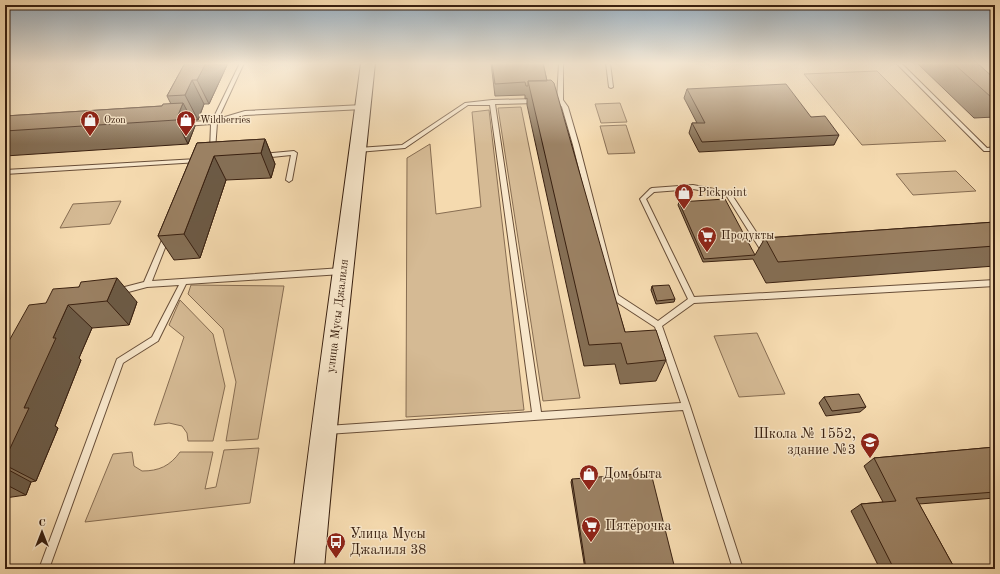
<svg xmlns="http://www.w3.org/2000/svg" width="1000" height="574" viewBox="0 0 1000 574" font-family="'Old Standard TT',serif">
<rect width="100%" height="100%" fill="#f5daaf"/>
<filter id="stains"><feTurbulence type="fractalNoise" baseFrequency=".005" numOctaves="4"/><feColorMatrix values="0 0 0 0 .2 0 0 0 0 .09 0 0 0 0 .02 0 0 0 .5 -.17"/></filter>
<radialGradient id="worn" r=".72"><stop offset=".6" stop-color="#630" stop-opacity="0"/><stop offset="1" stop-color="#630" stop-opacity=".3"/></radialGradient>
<path fill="#d5ba94" stroke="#876d52" d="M 877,71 L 946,141 L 862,145 L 804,74 Z
M 620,103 L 627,122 L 601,123 L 595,104 Z
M 521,107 L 580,398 L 543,401 L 498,108 Z
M 489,110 L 524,410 L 406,417 L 407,158 L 430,144 L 436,214 L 481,207 L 472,112 Z
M 626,125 L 635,153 L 608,154 L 600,126 Z
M 956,171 L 976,191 L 913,195 L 896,174 Z
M 121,201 L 110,224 L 60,228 L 73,204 Z
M 191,285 L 284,286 L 258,439 L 226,441 L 236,382 L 223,329 L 188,294 Z
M 180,300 L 213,334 L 225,386 L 213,441 L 188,441 L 187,433 L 182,426 L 169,423 L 154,425 L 184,337 L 169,325 Z
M 757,333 L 785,394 L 739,397 L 714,336 Z
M 259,448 L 250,503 L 85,522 L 113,454 L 132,452 L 134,466 L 142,471 C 159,471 170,466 180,452 L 213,452 L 205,489 L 216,487 L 224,450 Z"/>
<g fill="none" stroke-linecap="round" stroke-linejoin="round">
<g stroke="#684e38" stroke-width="2">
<path id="service" d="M 240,63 L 244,63 L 218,119 L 245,111 L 363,105 L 366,107 L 363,109 L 245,115 L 217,123 L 215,150 L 214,151 L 210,151 L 211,124 L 185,126 L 182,124 L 185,122 L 212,121 Z
M 559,63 L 563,63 L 563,100 L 568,107 L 579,145 L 618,295 L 658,321 L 688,299 L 640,199 L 650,189 L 652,188 L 693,185 L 730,192 L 764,244 L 768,244 L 771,246 L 768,248 L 760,249 L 726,195 L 693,189 L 654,192 L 646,199 L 694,297 L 995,280 L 995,286 L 694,303 L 662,326 L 690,406 L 743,569 L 733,569 L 683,410 L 327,434 L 324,433 L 323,430 L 324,427 L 327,426 L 532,412 L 490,105 L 468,105 L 405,148 L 358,152 L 355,150 L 358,148 L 402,145 L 465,103 L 492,100 L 536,99 L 539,101 L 536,103 L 495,104 L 541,412 L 681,403 L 655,327 L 612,299 L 611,297 L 573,145 L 562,107 L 557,100 Z
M 606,63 L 610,63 L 613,87 L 611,88 L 609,87 Z
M 896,63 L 901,63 L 987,148 L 995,147 L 995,151 L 984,151 Z
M 294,151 L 297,153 L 292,180 L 289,182 L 286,180 L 291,155 L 262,158 L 259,156 L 262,154 Z
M 197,159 L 199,160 L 199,162 L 5,174 L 5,170 Z
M 165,233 L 169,233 L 170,235 L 152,281 L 342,268 L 345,271 L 342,274 L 186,284 L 158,341 L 123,363 L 49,569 L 39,569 L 117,359 L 152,337 L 179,285 L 147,287 L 117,295 L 115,294 L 113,292 L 115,290 L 117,289 L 144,282 Z"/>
</g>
<g stroke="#392010" stroke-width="2">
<path id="secondary" d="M 361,63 L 375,63 C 358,232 338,400 324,569 L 294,569 C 314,400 339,232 361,63 Z"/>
</g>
<use href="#service" fill="#f8e7cb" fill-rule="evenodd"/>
<use href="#secondary" fill="#f8e7cb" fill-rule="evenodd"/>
</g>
<path fill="#856f55" stroke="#392010" d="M 185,63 L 228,63 L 209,104 L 204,104 L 198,120 L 192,120 L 195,126 L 188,144 L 5,156 L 5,116 L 162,106 L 171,104 L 167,96 Z
M 491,63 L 543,63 L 547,81 L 625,332 L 666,360 L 656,381 L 620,384 L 615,364 L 584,366 L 527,105 L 527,98 L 525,99 L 525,95 L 495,96 Z
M 917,63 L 977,63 L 995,79 L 995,117 L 974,118 Z
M 687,89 L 811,117 L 839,135 L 834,145 L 699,152 L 689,133 L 692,123 L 697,123 L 684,98 Z
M 265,139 L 275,164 L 271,178 L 226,180 L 200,258 L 174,260 L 158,236 L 197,143 Z
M 679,202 L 755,255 L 765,238 L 995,222 L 995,266 L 766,283 L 753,259 L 703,262 L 678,205 Z
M 652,286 L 675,299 L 674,302 L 656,304 L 651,290 Z
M 79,287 L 137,302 L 129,325 L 92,328 L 79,358 L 81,360 L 55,426 L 58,428 L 36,481 L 31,482 L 26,495 L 5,498 L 5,348 L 46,303 Z
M 824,397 L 866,407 L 860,412 L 826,416 L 819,403 Z
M 995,447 L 995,498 L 919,504 L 955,569 L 880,569 L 851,511 L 861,504 L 883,502 L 864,466 L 874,458 Z
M 572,479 L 675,569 L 585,569 L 571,482 Z"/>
<path fill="#6c5a45" stroke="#392010" d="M 206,63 L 228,63 L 209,104 L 197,80 Z
M 192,80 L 204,104 L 198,120 L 185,95 Z
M 183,103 L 195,126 L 188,144 L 176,120 Z
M 265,139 L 275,164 L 271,178 L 261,153 Z
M 214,156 L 226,180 L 200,258 L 184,234 Z
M 117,278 L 137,302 L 129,325 L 107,301 Z
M 68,305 L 92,328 L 79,358 L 81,360 L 55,426 L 58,428 L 36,481 L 5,465 L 5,459 L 24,408 L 53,338 Z
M 5,468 L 31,482 L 26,495 L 5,484 Z"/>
<path fill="#9b8163" stroke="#392010" d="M 185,63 L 206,63 L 197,80 L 192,80 L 185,95 L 167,96 Z
M 492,63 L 543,63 L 547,81 L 528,81 L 528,86 L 526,86 L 525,82 L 495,84 Z
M 953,63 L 977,63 L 995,79 L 995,96 L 991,97 Z
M 551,80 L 554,83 L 625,332 L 656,330 L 666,360 L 627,364 L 621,343 L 589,345 L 528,81 Z
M 786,84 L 811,117 L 825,116 L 839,135 L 702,142 L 692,123 L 705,123 L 687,89 Z
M 183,103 L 176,120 L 5,131 L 5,116 L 162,106 L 163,104 Z
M 265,139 L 261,153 L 214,156 L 184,234 L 158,236 L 197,143 Z
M 725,199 L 755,255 L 704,259 L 679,202 Z
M 995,222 L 995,246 L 778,262 L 765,238 Z
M 117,278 L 107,301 L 68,305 L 53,338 L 56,338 L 24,408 L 29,408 L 5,459 L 5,348 L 29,305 L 46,303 L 53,289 L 79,287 L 81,282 Z
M 669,285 L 675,299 L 657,301 L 652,286 Z
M 859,394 L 866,407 L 832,411 L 824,397 Z
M 995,447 L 995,492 L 916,498 L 955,569 L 894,569 L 861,504 L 896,501 L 874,458 Z
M 651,473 L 675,569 L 586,569 L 572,479 Z"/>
<linearGradient id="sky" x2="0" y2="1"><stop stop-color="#93aabc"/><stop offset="0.44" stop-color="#faeedb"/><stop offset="1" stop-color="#faeedb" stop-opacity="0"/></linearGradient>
<rect width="1000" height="144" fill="url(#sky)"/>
<defs>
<g id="shop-pin" transform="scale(1)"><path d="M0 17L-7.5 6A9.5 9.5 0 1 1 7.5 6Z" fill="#8f2418" stroke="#f8e7cb"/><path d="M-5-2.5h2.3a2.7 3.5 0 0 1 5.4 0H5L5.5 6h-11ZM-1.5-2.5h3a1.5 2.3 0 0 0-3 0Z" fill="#fff"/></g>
<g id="supermarket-pin" transform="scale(1)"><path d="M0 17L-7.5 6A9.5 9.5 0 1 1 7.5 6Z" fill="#8f2418" stroke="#f8e7cb"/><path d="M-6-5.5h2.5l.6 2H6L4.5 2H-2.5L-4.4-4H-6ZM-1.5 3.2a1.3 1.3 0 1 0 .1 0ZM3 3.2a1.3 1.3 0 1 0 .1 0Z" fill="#fff"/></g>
<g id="school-pin" transform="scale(1)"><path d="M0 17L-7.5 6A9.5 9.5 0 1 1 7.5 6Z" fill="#8f2418" stroke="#f8e7cb"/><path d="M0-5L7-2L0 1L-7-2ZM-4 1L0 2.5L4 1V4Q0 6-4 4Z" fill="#fff"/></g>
<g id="bus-pin" transform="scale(1)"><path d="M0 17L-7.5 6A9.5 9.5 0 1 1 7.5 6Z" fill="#8f2418" stroke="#f8e7cb"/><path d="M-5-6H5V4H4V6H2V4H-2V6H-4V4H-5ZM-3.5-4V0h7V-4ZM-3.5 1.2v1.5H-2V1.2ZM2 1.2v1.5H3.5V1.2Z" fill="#fff"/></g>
</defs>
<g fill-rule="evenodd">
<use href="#shop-pin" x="90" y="120"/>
<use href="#shop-pin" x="186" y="120"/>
<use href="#shop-pin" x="684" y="193"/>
<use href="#supermarket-pin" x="707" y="236"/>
<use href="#school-pin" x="870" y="442"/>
<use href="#shop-pin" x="589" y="474"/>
<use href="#supermarket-pin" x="591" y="526"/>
<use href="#bus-pin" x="336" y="542"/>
</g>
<g text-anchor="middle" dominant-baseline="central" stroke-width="3" stroke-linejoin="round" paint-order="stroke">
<g font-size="10" fill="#392010" stroke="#f8e7cb" text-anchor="start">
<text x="104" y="120">Ozon</text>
<text x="200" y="120">Wildberries</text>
</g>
<g font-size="12" fill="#392010" stroke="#f8e7cb" text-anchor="start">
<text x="698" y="193">Pickpoint</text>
<text x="721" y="236">Продукты</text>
</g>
<g font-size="12" fill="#392010" stroke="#f8e7cb">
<text transform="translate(338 316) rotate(-83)">улица Мусы Джалиля</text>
</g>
<g font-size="14" fill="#392010" stroke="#f8e7cb" text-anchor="start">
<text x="856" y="434" text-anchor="end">Школа № 1552,<tspan x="856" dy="16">здание №3</tspan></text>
<text x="603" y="474">Дом быта</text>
<text x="605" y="526">Пятёрочка</text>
<text x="350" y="534">Улица Мусы<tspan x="350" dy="16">Джалиля 38</tspan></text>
</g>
</g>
<rect width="1000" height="574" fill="none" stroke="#f5daaf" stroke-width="20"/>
<rect x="6" y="6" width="988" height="562" fill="none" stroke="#392010" stroke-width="2"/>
<rect x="10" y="10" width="980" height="554" fill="none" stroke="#392010"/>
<g transform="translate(42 532)" stroke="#f8e7cb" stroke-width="3" paint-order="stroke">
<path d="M0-3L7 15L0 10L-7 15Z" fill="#392010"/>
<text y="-6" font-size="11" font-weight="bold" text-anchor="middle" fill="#392010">С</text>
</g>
<rect width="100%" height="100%" filter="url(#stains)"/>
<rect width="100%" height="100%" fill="url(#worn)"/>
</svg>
